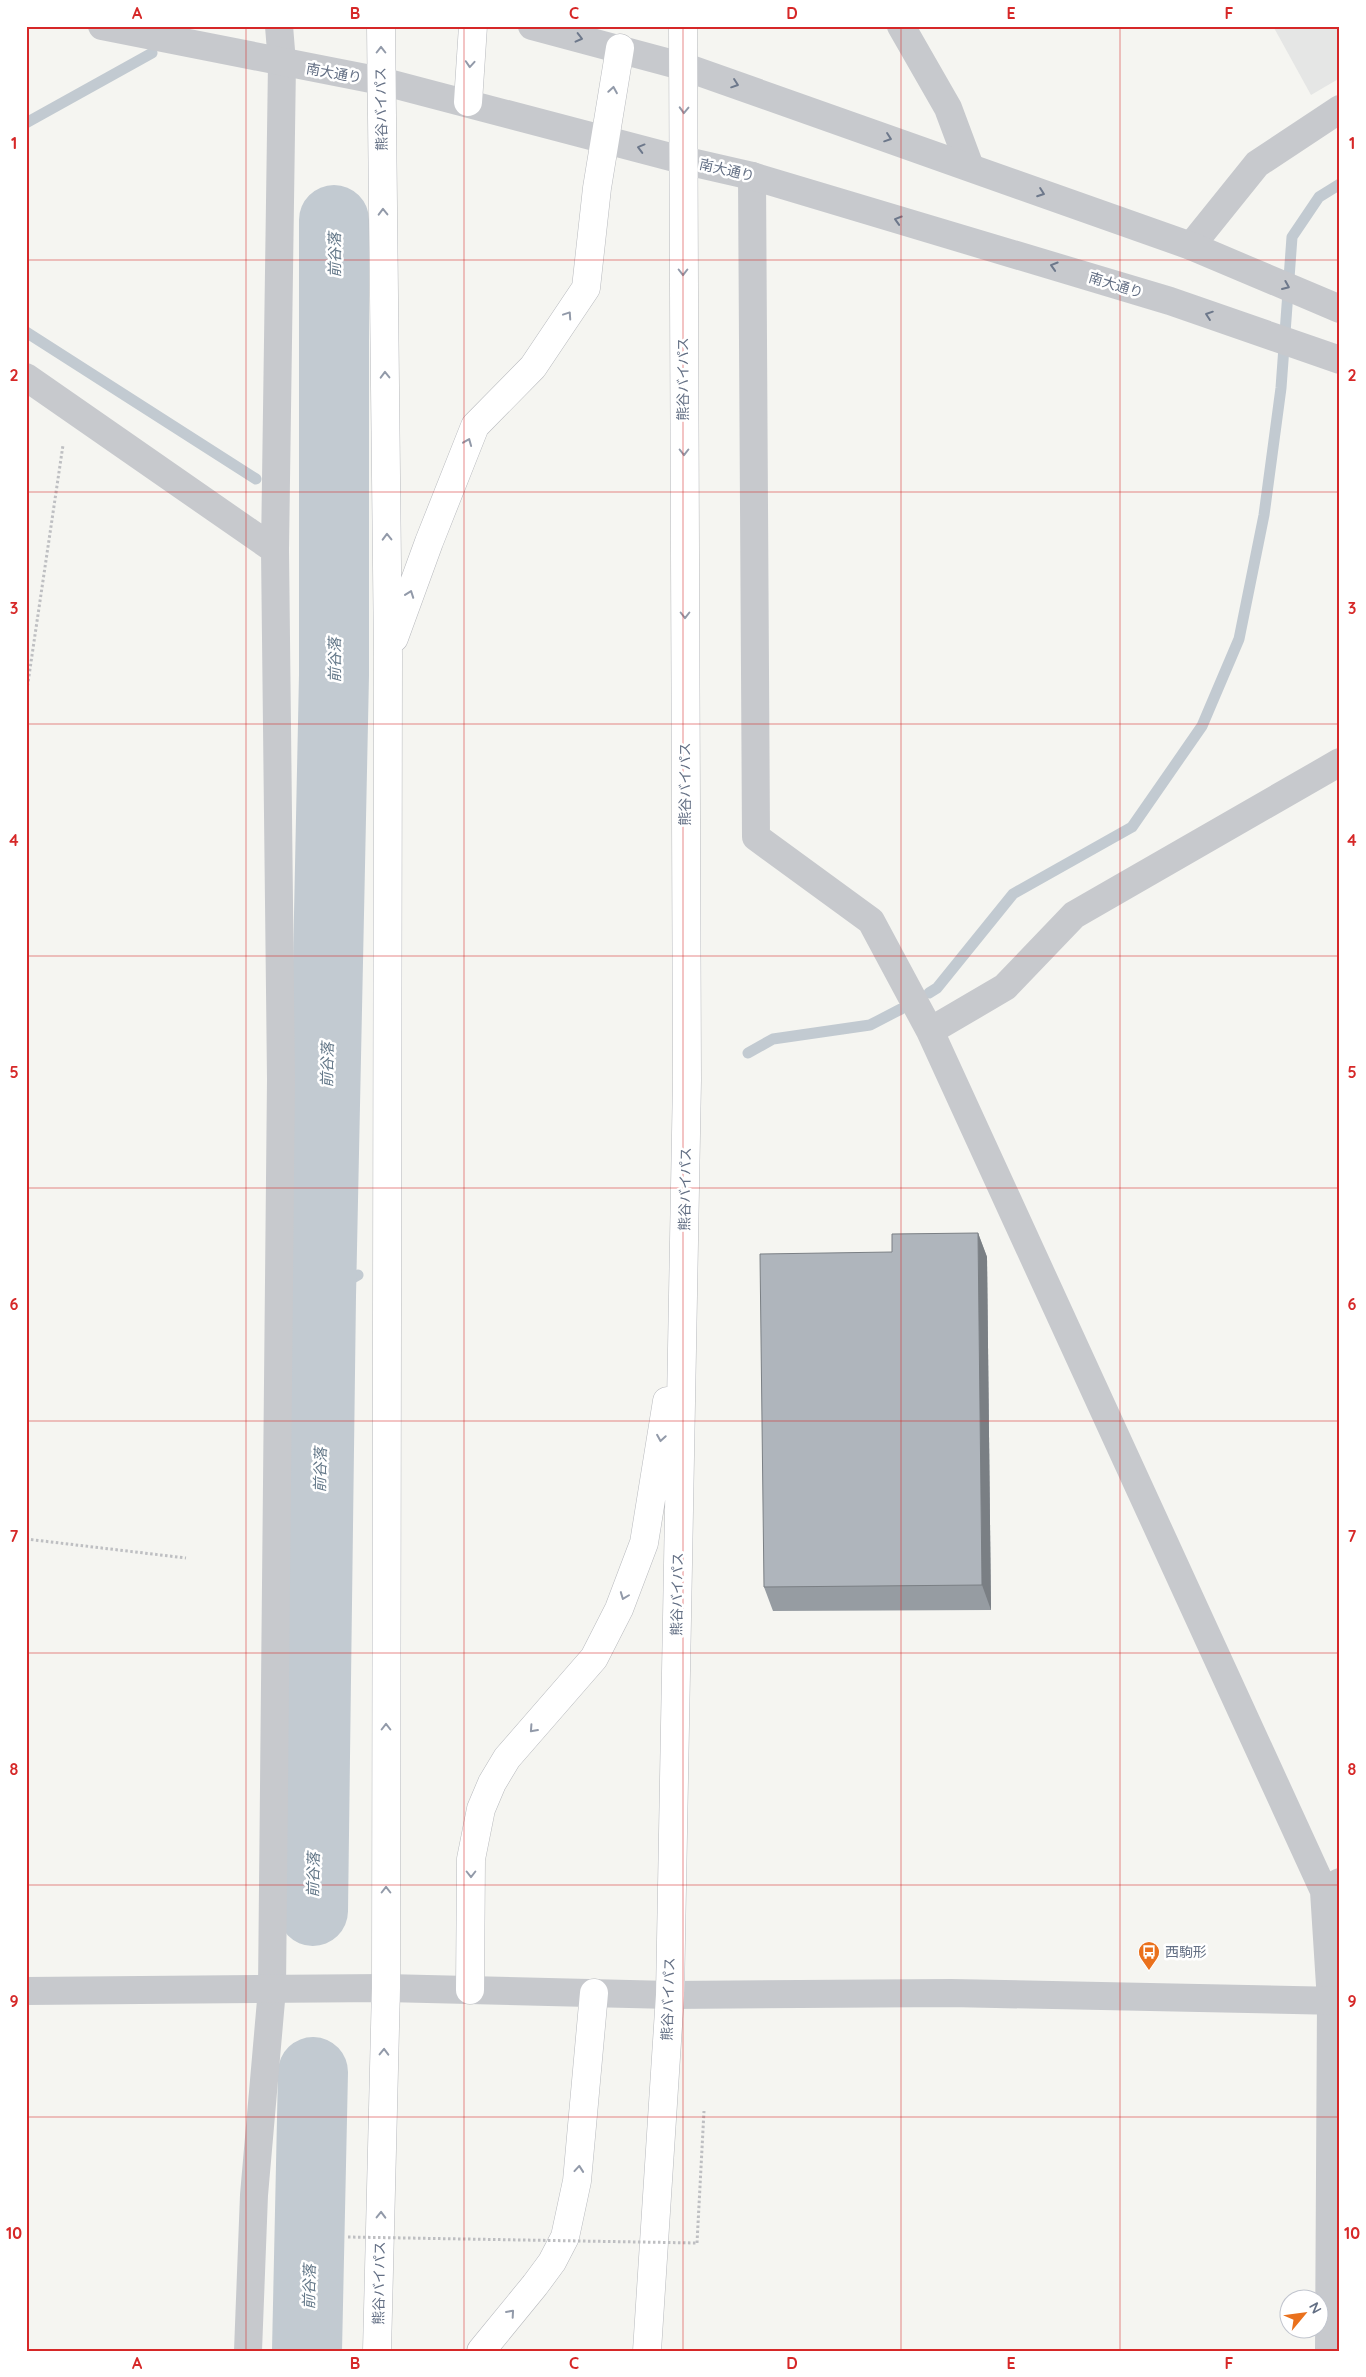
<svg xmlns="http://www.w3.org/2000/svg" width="1366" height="2377" viewBox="0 0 1366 2377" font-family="Quicksand,'Noto Sans JP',sans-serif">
<rect width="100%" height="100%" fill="#f5f5f1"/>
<path fill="#e5e6e5" d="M 1273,26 L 1340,26 L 1340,78 L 1311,95 Z"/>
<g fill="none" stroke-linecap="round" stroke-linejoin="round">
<path stroke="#c2cad1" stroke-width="11" d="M 26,123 L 152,53
M 26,332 L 256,479
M 929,993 L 937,988 L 1013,894 L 1132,827 L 1202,726 L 1239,639 L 1264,515 L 1281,388 L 1292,237 L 1319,197 L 1340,184
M 748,1053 L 773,1039 L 870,1025 L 901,1009
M 321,1296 L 358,1275"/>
<path stroke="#c2cad1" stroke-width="70" d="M 313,1911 L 321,1296 L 334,675 L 334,220
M 307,2351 L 313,2072"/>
<g stroke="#b7b9bd" stroke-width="29">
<path id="trunk" d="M 468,102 L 473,26
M 394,638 L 429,542 L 475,426 L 533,367 L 586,288 L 597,188 L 620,48
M 470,1990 L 471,1859 L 481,1809 L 492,1783 L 507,1758 L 594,1658 L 619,1609 L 644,1543 L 667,1401
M 377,2351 L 386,1988 L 388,656 L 381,26
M 481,2351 L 535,2285 L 552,2262 L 565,2237 L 577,2181 L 594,1993
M 647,2351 L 670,1995 L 687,1080 L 683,26"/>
</g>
<path stroke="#bebfc2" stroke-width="3" stroke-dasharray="2.5 2.5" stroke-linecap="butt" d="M 26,696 L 63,445
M 26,1539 L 186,1558
M 697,2243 L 704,2111"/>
<path stroke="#c7c9cd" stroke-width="28" d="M 901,26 L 948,108 L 970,167
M 752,176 L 756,837 L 871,921 L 930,1031 L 1324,1891
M 1191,246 L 1257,164 L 1340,109
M 26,377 L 275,550
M 930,1031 L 1005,987 L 1074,915 L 1340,762
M 248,2351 L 254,2195 L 272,1989 L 281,1079 L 275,550 L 282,63 L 279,26
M 1329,2351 L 1331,2001 L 1324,1891 L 1340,1882"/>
<path stroke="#c7c9cd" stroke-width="28" d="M 102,26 L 381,81 L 682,160 L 752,176 L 1170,301 L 1340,360
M 532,26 L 685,67 L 1191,246 L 1340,309
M 26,1991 L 386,1988 L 670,1995 L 951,1993 L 1340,2001"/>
<use href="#trunk" stroke="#fff" stroke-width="28"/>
<path stroke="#bebfc2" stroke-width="3" stroke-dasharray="2.5 2.5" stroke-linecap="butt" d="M 348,2237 L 697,2243"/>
</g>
<path fill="#969ca2" d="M 978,1233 L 987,1257 L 991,1610 L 773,1611 L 764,1587 L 892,1252 Z"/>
<path fill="#7a7f84" d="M 978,1233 L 987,1257 L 991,1610 L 982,1585 Z"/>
<path fill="#afb5bc" stroke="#7a7f84" d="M 978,1233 L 982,1585 L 764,1587 L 760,1254 L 892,1252 L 892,1234 Z"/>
<defs><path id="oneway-chevron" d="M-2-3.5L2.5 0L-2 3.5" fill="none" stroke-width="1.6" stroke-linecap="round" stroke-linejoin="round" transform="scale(1.25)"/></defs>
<g stroke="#6d788b">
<use href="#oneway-chevron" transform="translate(579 38) rotate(14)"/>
<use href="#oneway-chevron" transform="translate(735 84) rotate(19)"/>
<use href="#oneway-chevron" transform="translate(888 138) rotate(19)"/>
<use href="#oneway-chevron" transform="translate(641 148) rotate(-165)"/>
<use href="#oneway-chevron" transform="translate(1041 193) rotate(20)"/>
<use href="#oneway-chevron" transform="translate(898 220) rotate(-163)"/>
<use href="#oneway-chevron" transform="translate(1054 266) rotate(-163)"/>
<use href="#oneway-chevron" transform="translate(1286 286) rotate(23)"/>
<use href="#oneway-chevron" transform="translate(1209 315) rotate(-161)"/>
</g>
<g stroke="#929aa9">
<use href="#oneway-chevron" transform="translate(381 50) rotate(-90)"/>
<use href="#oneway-chevron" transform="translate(470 64) rotate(94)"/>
<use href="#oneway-chevron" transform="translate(613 90) rotate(-81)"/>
<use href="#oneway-chevron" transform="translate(684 110) rotate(92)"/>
<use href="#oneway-chevron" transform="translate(383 212) rotate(-91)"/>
<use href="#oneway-chevron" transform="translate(683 272) rotate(90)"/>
<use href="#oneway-chevron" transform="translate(568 315) rotate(-56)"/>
<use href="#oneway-chevron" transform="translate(385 375) rotate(-91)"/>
<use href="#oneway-chevron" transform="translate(468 442) rotate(-68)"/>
<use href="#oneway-chevron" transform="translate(684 452) rotate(90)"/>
<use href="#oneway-chevron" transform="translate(387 537) rotate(-91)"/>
<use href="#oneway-chevron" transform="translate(410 594) rotate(-70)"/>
<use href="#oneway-chevron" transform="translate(685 615) rotate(90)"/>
<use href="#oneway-chevron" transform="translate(661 1438) rotate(99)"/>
<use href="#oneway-chevron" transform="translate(624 1596) rotate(111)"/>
<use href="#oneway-chevron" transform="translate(386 1727) rotate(-90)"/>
<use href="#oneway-chevron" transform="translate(533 1729) rotate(132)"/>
<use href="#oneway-chevron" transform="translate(471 1874) rotate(90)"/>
<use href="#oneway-chevron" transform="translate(386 1890) rotate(-90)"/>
<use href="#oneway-chevron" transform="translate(384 2052) rotate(-89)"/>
<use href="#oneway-chevron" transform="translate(579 2169) rotate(-85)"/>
<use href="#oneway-chevron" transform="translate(381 2215) rotate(-89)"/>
<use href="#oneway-chevron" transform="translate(511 2313) rotate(-49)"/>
</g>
<path fill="none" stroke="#d62828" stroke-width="1" stroke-opacity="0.55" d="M 246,26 L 246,2351M 464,26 L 464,2351M 683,26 L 683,2351M 901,26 L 901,2351M 1120,26 L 1120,2351M 26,260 L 1340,260M 26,492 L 1340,492M 26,724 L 1340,724M 26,956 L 1340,956M 26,1188 L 1340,1188M 26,1421 L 1340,1421M 26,1653 L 1340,1653M 26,1885 L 1340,1885M 26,2117 L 1340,2117"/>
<defs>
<g id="bus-pin" transform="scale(1.125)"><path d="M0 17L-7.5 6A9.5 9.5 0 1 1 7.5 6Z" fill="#ea711d" stroke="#fff"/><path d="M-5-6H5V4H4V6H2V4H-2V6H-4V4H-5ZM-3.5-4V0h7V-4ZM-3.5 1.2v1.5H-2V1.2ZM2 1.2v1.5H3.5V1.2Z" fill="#fff"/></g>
</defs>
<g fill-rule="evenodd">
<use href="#bus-pin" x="1149" y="1952"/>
</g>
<g text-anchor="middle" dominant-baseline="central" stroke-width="5" stroke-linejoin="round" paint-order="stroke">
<g font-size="14" fill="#636f84" stroke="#fff">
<text transform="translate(334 73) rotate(10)">南大通り</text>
<text transform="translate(381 109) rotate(-91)">熊谷バイパス</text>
<text transform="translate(727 170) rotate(13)">南大通り</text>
<text transform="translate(1116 285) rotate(17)">南大通り</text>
<text transform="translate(683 379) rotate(-90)">熊谷バイパス</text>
<text transform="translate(685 784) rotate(-90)">熊谷バイパス</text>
<text transform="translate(685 1189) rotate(-89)">熊谷バイパス</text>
<text transform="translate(677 1594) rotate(-89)">熊谷バイパス</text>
<text transform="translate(668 1999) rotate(-88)">熊谷バイパス</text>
<text transform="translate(379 2283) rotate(-89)">熊谷バイパス</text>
</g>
<g font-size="14" fill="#636f84" stroke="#fff" text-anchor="start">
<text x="1165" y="1952">西駒形</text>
</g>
<g font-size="15" font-style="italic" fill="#637788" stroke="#fff">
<text transform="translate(334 255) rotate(-90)">前谷落</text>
<text transform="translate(334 660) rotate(-90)">前谷落</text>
<text transform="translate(327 1065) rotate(-89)">前谷落</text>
<text transform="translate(320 1470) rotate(-89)">前谷落</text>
<text transform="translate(313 1875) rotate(-89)">前谷落</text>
<text transform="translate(309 2287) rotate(-89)">前谷落</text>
</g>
</g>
<rect width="1366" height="2377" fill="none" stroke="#ffffff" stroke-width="55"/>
<g transform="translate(1304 2314) rotate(61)"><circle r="24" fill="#ffffff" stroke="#c1c5ce"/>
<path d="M0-4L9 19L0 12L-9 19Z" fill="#ea711d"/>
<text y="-8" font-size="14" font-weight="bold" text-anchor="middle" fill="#636f84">N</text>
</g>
<rect x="28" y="28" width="1310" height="2322" fill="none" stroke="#d62828" stroke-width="2"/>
<g font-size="16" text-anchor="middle" font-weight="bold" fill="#d62828">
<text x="137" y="19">A</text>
<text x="355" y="19">B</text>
<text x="574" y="19">C</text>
<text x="792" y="19">D</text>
<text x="1011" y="19">E</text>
<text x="1229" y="19">F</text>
<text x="14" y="149">1</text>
<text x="1352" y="149">1</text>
<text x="14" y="381">2</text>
<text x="1352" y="381">2</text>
<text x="14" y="614">3</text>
<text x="1352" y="614">3</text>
<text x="14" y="846">4</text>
<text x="1352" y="846">4</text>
<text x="14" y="1078">5</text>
<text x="1352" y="1078">5</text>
<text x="14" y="1310">6</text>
<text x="1352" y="1310">6</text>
<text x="14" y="1542">7</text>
<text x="1352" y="1542">7</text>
<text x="14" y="1775">8</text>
<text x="1352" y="1775">8</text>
<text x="14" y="2007">9</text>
<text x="1352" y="2007">9</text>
<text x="14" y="2239">10</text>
<text x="1352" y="2239">10</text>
<text x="137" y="2369">A</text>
<text x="355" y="2369">B</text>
<text x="574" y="2369">C</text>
<text x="792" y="2369">D</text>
<text x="1011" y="2369">E</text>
<text x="1229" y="2369">F</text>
</g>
</svg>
